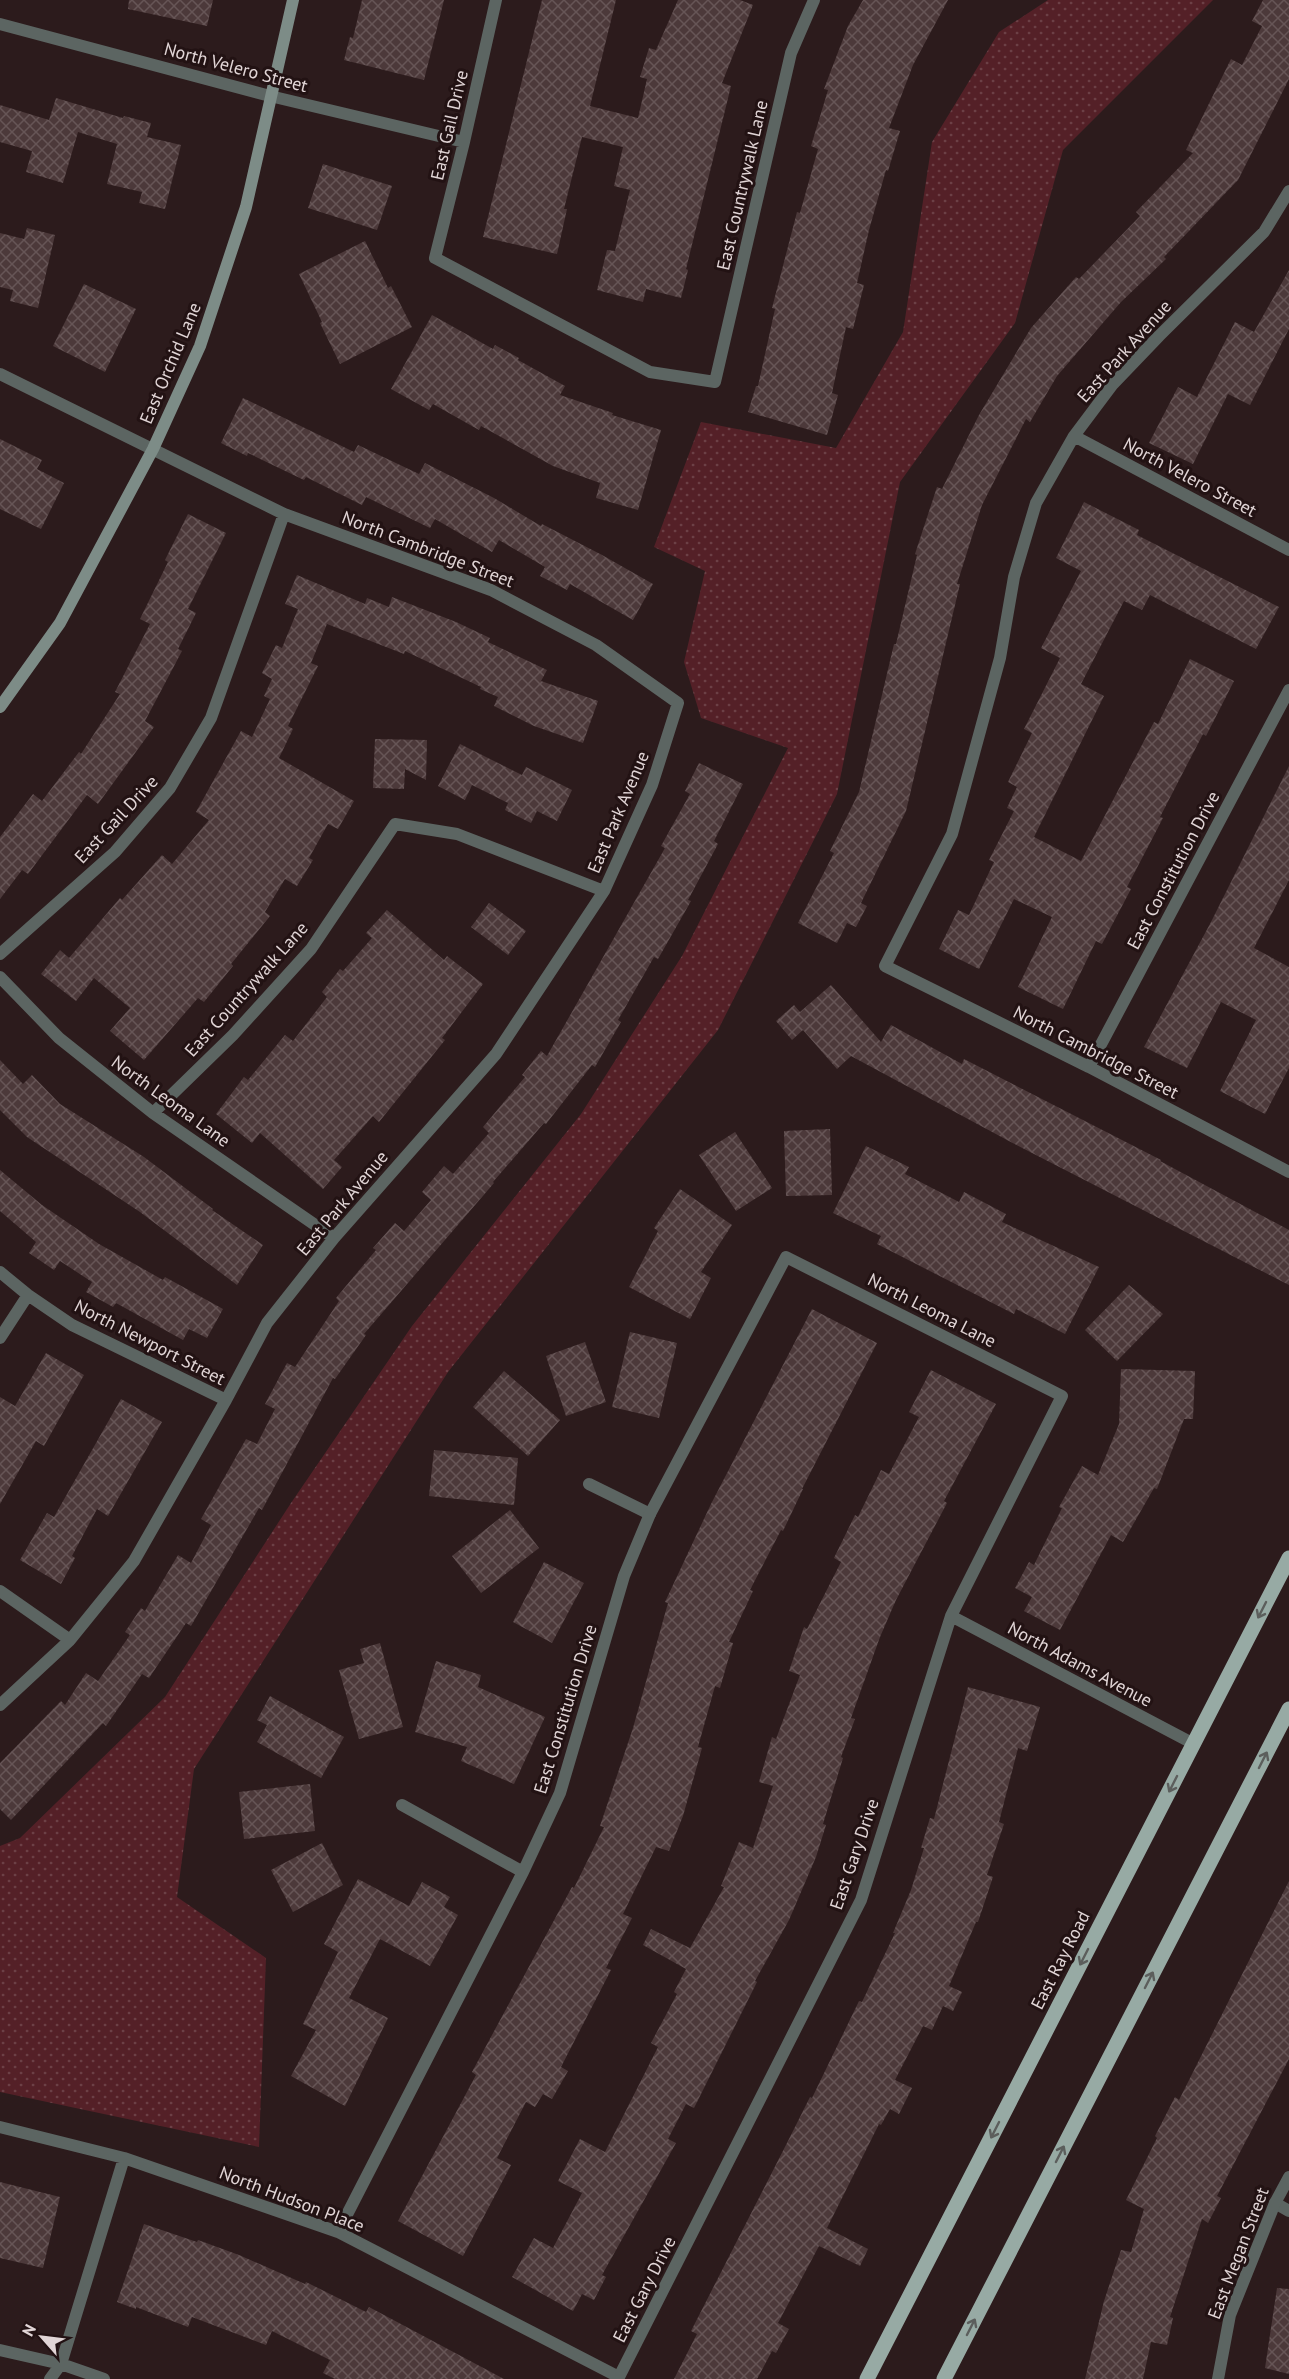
<svg xmlns="http://www.w3.org/2000/svg" width="1289" height="2379" viewBox="0 0 1289 2379" font-family="'PT Sans',sans-serif">
<defs>
<pattern id="park-dots" width="8" height="8" patternUnits="userSpaceOnUse" patternTransform="scale(1.5)"><rect width="8" height="8" fill="#542027"/><path d="M2 2h.1M6 6h.1" fill="none" stroke="#6c4046" stroke-width="1.8" stroke-linecap="round"/></pattern>
<pattern id="building-cross-hatch" width="8" height="8" patternUnits="userSpaceOnUse" patternTransform="scale(1.5)"><rect width="8" height="8" fill="#4c393a"/><path d="M0 0l8 8M0 8l8-8" fill="none" stroke="#665556"/></pattern>
</defs>
<rect width="100%" height="100%" fill="#2c1b1c"/>
<path fill="url(#park-dots)" d="M 1048,0 L 1213,0 L 1063,150 L 1015,323 L 900,482 L 837,794 L 718,1030 L 448,1372 L 194,1769 L 177,1897 L 266,1958 L 259,2147 L 0,2092 L 0,1846 L 20,1838 L 165,1697 L 291,1503 L 412,1326 L 581,1114 L 682,956 L 788,748 L 701,718 L 684,662 L 705,571 L 654,547 L 701,422 L 836,448 L 903,332 L 932,142 L 999,32 Z"/>
<path fill="url(#building-cross-hatch)" d="M 129,0 L 213,0 L 207,26 L 128,9 Z
M 362,0 L 444,0 L 424,80 L 344,60 L 350,37 L 353,38 Z
M 542,0 L 616,0 L 590,106 L 638,118 L 647,79 L 640,77 L 649,48 L 656,50 L 678,0 L 740,0 L 753,5 L 722,83 L 731,86 L 686,269 L 688,270 L 681,298 L 646,289 L 643,302 L 597,290 L 607,250 L 615,251 L 630,190 L 614,186 L 623,147 L 582,137 L 564,209 L 567,209 L 557,254 L 483,237 Z
M 863,0 L 948,0 L 913,65 L 889,128 L 900,131 L 888,171 L 886,170 L 869,230 L 857,283 L 864,285 L 853,329 L 846,327 L 832,393 L 838,395 L 827,435 L 748,412 L 756,386 L 758,386 L 775,309 L 772,308 L 797,212 L 800,213 L 818,149 L 811,146 L 828,90 L 824,89 L 848,26 Z
M 1263,0 L 1289,0 L 1289,79 L 1238,180 L 1164,257 L 1166,259 L 1121,302 L 1057,376 L 1030,422 L 1026,419 L 982,505 L 957,584 L 960,584 L 906,811 L 861,903 L 867,906 L 856,927 L 847,923 L 837,943 L 798,923 L 834,853 L 830,851 L 859,792 L 894,644 L 896,644 L 917,555 L 915,554 L 937,487 L 942,489 L 979,415 L 1031,328 L 1076,277 L 1079,279 L 1140,216 L 1136,212 L 1193,153 L 1186,150 L 1231,59 L 1242,65 L 1262,26 L 1252,21 Z
M 56,98 L 123,118 L 124,116 L 151,123 L 147,137 L 181,145 L 165,209 L 139,203 L 142,192 L 107,184 L 117,144 L 78,132 L 63,183 L 26,172 L 32,151 L 0,142 L 0,105 L 49,120 Z
M 323,164 L 392,186 L 377,230 L 308,208 Z
M 27,228 L 55,235 L 38,308 L 10,301 L 13,290 L 0,287 L 0,233 L 24,239 Z
M 365,241 L 388,288 L 391,286 L 412,327 L 340,364 L 320,323 L 322,322 L 299,274 Z
M 1289,270 L 1289,329 L 1250,405 L 1228,394 L 1193,464 L 1149,443 L 1178,387 L 1197,397 L 1235,322 L 1254,332 Z
M 84,284 L 136,309 L 105,372 L 53,346 Z
M 432,315 L 493,349 L 495,345 L 519,358 L 518,360 L 565,386 L 560,395 L 613,413 L 612,415 L 661,430 L 638,510 L 596,498 L 600,483 L 553,466 L 481,426 L 479,430 L 433,404 L 429,410 L 391,389 Z
M 243,398 L 354,452 L 358,445 L 419,474 L 425,463 L 494,498 L 541,526 L 542,524 L 602,555 L 653,584 L 633,620 L 570,584 L 567,590 L 540,576 L 545,567 L 499,540 L 492,552 L 435,519 L 430,528 L 366,497 L 362,505 L 306,477 L 304,480 L 248,453 L 247,456 L 221,443 Z
M 0,439 L 42,460 L 37,469 L 64,483 L 41,529 L 0,509 Z
M 1084,502 L 1139,530 L 1137,535 L 1279,607 L 1256,649 L 1150,595 L 1142,610 L 1124,601 L 1081,684 L 1104,696 L 1034,837 L 1081,861 L 1154,722 L 1158,724 L 1190,659 L 1234,681 L 1206,736 L 1203,734 L 1160,817 L 1163,818 L 1127,887 L 1131,889 L 1102,944 L 1096,941 L 1063,1009 L 1018,987 L 1052,917 L 1014,899 L 979,969 L 939,949 L 958,910 L 969,915 L 994,862 L 989,860 L 1014,811 L 1007,808 L 1017,787 L 1008,782 L 1032,733 L 1024,729 L 1060,658 L 1041,648 L 1081,571 L 1056,558 Z
M 188,514 L 226,533 L 188,609 L 196,613 L 178,649 L 182,651 L 145,721 L 154,727 L 98,804 L 87,795 L 28,874 L 22,870 L 0,899 L 0,837 L 33,794 L 42,801 L 79,752 L 81,754 L 120,694 L 115,692 L 150,624 L 140,619 L 168,562 L 165,560 Z
M 297,575 L 365,604 L 367,598 L 389,607 L 392,597 L 456,622 L 490,638 L 488,642 L 547,670 L 541,681 L 598,701 L 583,743 L 534,726 L 494,706 L 498,697 L 480,689 L 481,687 L 405,651 L 404,654 L 327,624 L 311,663 L 318,666 L 288,726 L 293,729 L 279,758 L 354,801 L 338,829 L 328,824 L 309,858 L 313,860 L 297,886 L 285,879 L 265,912 L 270,916 L 231,964 L 233,966 L 204,1002 L 198,998 L 144,1060 L 110,1031 L 130,1008 L 94,978 L 76,1001 L 41,974 L 60,950 L 69,958 L 120,898 L 122,900 L 162,855 L 172,864 L 209,820 L 196,812 L 241,731 L 252,737 L 270,699 L 264,696 L 272,679 L 262,673 L 276,645 L 282,648 L 298,609 L 285,604 Z
M 375,739 L 427,740 L 426,780 L 405,769 L 404,789 L 373,788 Z
M 460,744 L 522,775 L 526,767 L 572,790 L 557,821 L 537,811 L 531,823 L 505,810 L 508,803 L 472,785 L 465,800 L 438,786 Z
M 699,763 L 743,784 L 714,841 L 718,844 L 688,900 L 691,901 L 658,959 L 654,957 L 618,1020 L 621,1022 L 595,1067 L 592,1065 L 546,1124 L 544,1123 L 493,1182 L 494,1183 L 364,1334 L 366,1335 L 335,1379 L 333,1378 L 262,1510 L 259,1508 L 191,1626 L 186,1623 L 149,1678 L 142,1674 L 106,1726 L 103,1723 L 11,1820 L 0,1809 L 0,1763 L 61,1701 L 65,1705 L 86,1673 L 98,1681 L 130,1635 L 125,1632 L 141,1608 L 145,1611 L 178,1555 L 191,1563 L 211,1525 L 201,1519 L 246,1439 L 257,1444 L 275,1409 L 265,1404 L 287,1363 L 295,1367 L 339,1301 L 336,1298 L 376,1250 L 373,1248 L 395,1223 L 404,1231 L 431,1200 L 422,1192 L 444,1166 L 453,1174 L 489,1133 L 483,1127 L 525,1077 L 522,1075 L 541,1051 L 547,1056 L 665,848 L 661,846 L 690,794 L 685,791 Z
M 1289,766 L 1289,880 L 1254,948 L 1289,967 L 1289,1068 L 1265,1114 L 1220,1091 L 1256,1020 L 1221,1002 L 1187,1068 L 1144,1047 L 1211,922 Z
M 489,903 L 526,931 L 508,955 L 471,927 Z
M 387,910 L 444,960 L 447,956 L 483,984 L 442,1038 L 445,1040 L 379,1122 L 373,1116 L 334,1160 L 342,1167 L 323,1189 L 260,1133 L 252,1143 L 216,1114 L 244,1077 L 248,1080 L 285,1035 L 293,1041 L 327,997 L 322,992 L 340,969 L 343,971 L 372,938 L 366,933 Z
M 831,985 L 881,1042 L 891,1025 L 962,1064 L 964,1059 L 1161,1160 L 1160,1161 L 1289,1230 L 1289,1285 L 1007,1140 L 851,1056 L 837,1069 L 803,1030 L 792,1040 L 776,1021 L 794,1005 L 800,1012 Z
M 0,1060 L 23,1084 L 32,1075 L 60,1104 L 144,1157 L 213,1209 L 212,1210 L 263,1245 L 237,1285 L 140,1212 L 27,1137 L 0,1110 Z
M 830,1129 L 832,1195 L 786,1196 L 784,1131 Z
M 735,1132 L 772,1188 L 736,1211 L 699,1155 Z
M 866,1146 L 909,1167 L 905,1174 L 959,1202 L 964,1192 L 1006,1214 L 1002,1222 L 1099,1267 L 1065,1334 L 1016,1309 L 1014,1314 L 877,1244 L 881,1236 L 833,1213 Z
M 0,1170 L 42,1205 L 99,1244 L 163,1280 L 165,1277 L 223,1309 L 207,1338 L 189,1329 L 183,1340 L 116,1303 L 113,1307 L 86,1292 L 92,1282 L 60,1261 L 54,1270 L 29,1253 L 36,1242 L 0,1211 Z
M 680,1189 L 732,1225 L 701,1272 L 711,1278 L 690,1319 L 629,1287 L 658,1231 L 654,1228 Z
M 1129,1285 L 1163,1314 L 1117,1361 L 1085,1330 Z
M 812,1309 L 877,1343 L 802,1489 L 803,1489 L 783,1531 L 781,1530 L 750,1590 L 753,1591 L 729,1642 L 733,1643 L 720,1688 L 715,1686 L 698,1747 L 702,1748 L 683,1816 L 669,1851 L 656,1847 L 623,1914 L 632,1918 L 606,1968 L 611,1970 L 561,2067 L 568,2071 L 552,2099 L 543,2094 L 535,2107 L 526,2102 L 497,2158 L 511,2165 L 463,2256 L 398,2221 L 476,2075 L 472,2072 L 572,1887 L 574,1888 L 604,1827 L 600,1826 L 633,1728 L 668,1603 L 665,1602 L 711,1504 Z
M 630,1332 L 677,1343 L 659,1418 L 612,1407 Z
M 585,1342 L 606,1402 L 566,1416 L 546,1356 Z
M 46,1353 L 84,1375 L 44,1446 L 36,1441 L 0,1504 L 0,1397 L 15,1406 Z
M 1121,1369 L 1195,1371 L 1193,1419 L 1184,1419 L 1157,1489 L 1154,1488 L 1123,1542 L 1111,1535 L 1060,1630 L 1024,1611 L 1032,1597 L 1015,1588 L 1029,1562 L 1034,1565 L 1062,1508 L 1059,1507 L 1082,1466 L 1098,1475 L 1119,1424 Z
M 931,1370 L 996,1404 L 944,1501 L 947,1503 L 896,1600 L 880,1637 L 851,1718 L 855,1719 L 841,1757 L 843,1758 L 823,1824 L 826,1825 L 816,1857 L 789,1920 L 755,1981 L 757,1982 L 694,2108 L 686,2104 L 668,2139 L 676,2143 L 602,2275 L 606,2277 L 594,2300 L 582,2294 L 573,2311 L 512,2277 L 534,2238 L 553,2248 L 582,2193 L 558,2181 L 580,2139 L 605,2152 L 658,2047 L 651,2043 L 677,1994 L 674,1992 L 686,1969 L 643,1945 L 651,1929 L 690,1948 L 724,1887 L 721,1886 L 739,1842 L 753,1848 L 773,1786 L 759,1782 L 772,1737 L 776,1739 L 800,1675 L 789,1671 L 804,1627 L 807,1629 L 841,1562 L 834,1558 L 855,1515 L 858,1517 L 881,1470 L 889,1474 L 919,1417 L 909,1412 Z
M 504,1371 L 560,1420 L 528,1456 L 473,1407 Z
M 121,1399 L 162,1422 L 108,1516 L 97,1509 L 72,1556 L 75,1558 L 61,1584 L 20,1560 L 47,1513 L 54,1517 Z
M 434,1450 L 518,1458 L 514,1505 L 429,1496 Z
M 510,1510 L 539,1548 L 481,1593 L 452,1556 Z
M 544,1562 L 584,1583 L 552,1643 L 513,1622 Z
M 380,1643 L 403,1727 L 359,1739 L 339,1670 L 364,1663 L 360,1649 Z
M 436,1661 L 481,1675 L 478,1687 L 545,1717 L 514,1784 L 461,1761 L 467,1747 L 415,1732 Z
M 968,1687 L 1040,1707 L 1027,1751 L 1018,1748 L 999,1822 L 1004,1824 L 987,1875 L 993,1877 L 978,1922 L 976,1922 L 949,1986 L 962,1992 L 953,2011 L 943,2006 L 932,2030 L 923,2026 L 895,2080 L 912,2088 L 899,2114 L 890,2109 L 881,2125 L 879,2124 L 827,2228 L 868,2249 L 860,2266 L 819,2246 L 778,2323 L 789,2329 L 776,2353 L 772,2351 L 757,2379 L 674,2379 L 697,2334 L 691,2331 L 789,2139 L 810,2097 L 812,2098 L 859,2001 L 862,2002 L 895,1933 L 893,1933 L 911,1890 L 924,1848 L 921,1848 L 930,1818 L 934,1819 Z
M 270,1696 L 344,1737 L 321,1778 L 257,1742 L 267,1725 L 257,1720 Z
M 310,1784 L 315,1831 L 244,1839 L 239,1792 Z
M 322,1843 L 343,1885 L 293,1912 L 271,1870 Z
M 358,1879 L 409,1906 L 422,1882 L 450,1897 L 444,1907 L 458,1915 L 430,1966 L 380,1939 L 349,1998 L 388,2018 L 345,2106 L 291,2076 L 316,2030 L 303,2024 L 338,1952 L 324,1944 Z
M 1289,1881 L 1289,2059 L 1217,2196 L 1221,2198 L 1208,2223 L 1202,2219 L 1170,2317 L 1173,2318 L 1167,2345 L 1151,2342 L 1143,2379 L 1085,2379 L 1104,2301 L 1121,2250 L 1131,2252 L 1144,2209 L 1126,2200 L 1157,2138 L 1155,2136 L 1175,2097 L 1179,2100 Z
M 0,2182 L 60,2197 L 43,2268 L 0,2258 Z
M 144,2224 L 197,2242 L 198,2240 L 239,2255 L 305,2284 L 306,2282 L 366,2312 L 369,2307 L 504,2379 L 335,2379 L 323,2373 L 330,2360 L 272,2331 L 266,2345 L 192,2317 L 188,2327 L 136,2307 L 136,2309 L 117,2302 Z
M 1277,2288 L 1289,2289 L 1289,2374 L 1265,2368 Z"/>
<g fill="none" stroke-linecap="round" stroke-linejoin="round">
<path stroke="#5c6562" stroke-width="12" d="M 589,1484 L 650,1514
M 1275,2203 L 1289,2211"/>
<path stroke="#5c6562" stroke-width="12" d="M 496,0 L 464,142 L 435,258 L 650,372 L 715,382 L 791,53 L 814,0
M 0,24 L 270,96 L 464,142
M 1289,191 L 1264,232 L 1159,336 L 1113,384 L 1074,436 L 1036,503 L 1014,577 L 1000,658 L 952,834 L 885,966 L 1089,1067 L 1289,1172
M 0,374 L 284,514 L 491,590 L 596,645 L 678,703 L 652,785 L 604,891 L 496,1054 L 334,1238 L 267,1323 L 226,1400 L 134,1561 L 70,1640 L 0,1705
M 1074,436 L 1289,550
M 0,954 L 115,852 L 170,788 L 211,718 L 284,514
M 0,977 L 59,1038 L 153,1113 L 334,1238
M 1089,1067 L 1289,690
M 153,1113 L 233,1035 L 311,949 L 395,824 L 457,834 L 604,891
M 0,1272 L 28,1295 L 72,1325 L 226,1400
M 0,1338 L 28,1295
M 0,1591 L 70,1640
M 951,1616 L 1194,1744
M 402,1805 L 523,1872
M 0,2127 L 124,2158 L 338,2232 L 619,2377 L 861,1900 L 951,1616 L 1062,1396 L 786,1257 L 650,1514 L 624,1576 L 560,1793 L 523,1872 L 338,2232
M 0,2350 L 61,2364 L 104,2379
M 50,2379 L 61,2364 L 124,2158
M 1218,2379 L 1230,2315 L 1275,2203 L 1289,2177"/>
<path stroke="#7d8c87" stroke-width="12" d="M 0,707 L 60,623 L 153,449 L 200,346 L 246,207 L 293,0"/>
<path stroke="#97aaa4" stroke-width="15" d="M 867,2379 L 1289,1558
M 944,2379 L 1289,1709"/>
</g>
<defs><path id="oneway-shaft" d="M-6 0H5M1.5-3L5.5 0L1.5 3" fill="none" stroke-width="1.6" stroke-linecap="round" stroke-linejoin="round" transform="scale(1.5)"/></defs>
<g stroke="#5c5e5c">
<use href="#oneway-shaft" transform="translate(1262 1610) rotate(117)"/>
<use href="#oneway-shaft" transform="translate(1263 1760) rotate(-63)"/>
<use href="#oneway-shaft" transform="translate(1173 1784) rotate(117)"/>
<use href="#oneway-shaft" transform="translate(1084 1957) rotate(117)"/>
<use href="#oneway-shaft" transform="translate(1149 1980) rotate(-63)"/>
<use href="#oneway-shaft" transform="translate(995 2130) rotate(117)"/>
<use href="#oneway-shaft" transform="translate(1060 2154) rotate(-63)"/>
<use href="#oneway-shaft" transform="translate(971 2327) rotate(-63)"/>
</g>
<g text-anchor="middle" dominant-baseline="central" stroke-width="6" stroke-linejoin="round" paint-order="stroke">
<g font-size="18" fill="#e1d5d6" stroke="#221213">
<text transform="translate(236 67) rotate(15)">North Velero Street</text>
<text transform="translate(449 125) rotate(-77)">East Gail Drive</text>
<text transform="translate(742 185) rotate(-77)">East Countrywalk Lane</text>
<text transform="translate(1124 351) rotate(-48)">East Park Avenue</text>
<text transform="translate(170 363) rotate(-67)">East Orchid Lane</text>
<text transform="translate(1190 477) rotate(28)">North Velero Street</text>
<text transform="translate(428 549) rotate(21)">North Cambridge Street</text>
<text transform="translate(618 812) rotate(-67)">East Park Avenue</text>
<text transform="translate(116 819) rotate(-47)">East Gail Drive</text>
<text transform="translate(1173 870) rotate(-62)">East Constitution Drive</text>
<text transform="translate(246 989) rotate(-48)">East Countrywalk Lane</text>
<text transform="translate(1096 1052) rotate(27)">North Cambridge Street</text>
<text transform="translate(171 1101) rotate(36)">North Leoma Lane</text>
<text transform="translate(342 1203) rotate(-50)">East Park Avenue</text>
<text transform="translate(932 1310) rotate(27)">North Leoma Lane</text>
<text transform="translate(150 1342) rotate(27)">North Newport Street</text>
<text transform="translate(1080 1664) rotate(28)">North Adams Avenue</text>
<text transform="translate(565 1709) rotate(-73)">East Constitution Drive</text>
<text transform="translate(854 1854) rotate(-71)">East Gary Drive</text>
<text transform="translate(1060 1960) rotate(-63)">East Ray Road</text>
<text transform="translate(292 2199) rotate(21)">North Hudson Place</text>
<text transform="translate(1238 2253) rotate(-69)">East Megan Street</text>
<text transform="translate(644 2289) rotate(-63)">East Gary Drive</text>
</g>
</g>
<g transform="translate(42 2337) rotate(298)" stroke="#221213" stroke-width="4.5" paint-order="stroke">
<path d="M0-4.5L10 22L0 15L-10 22Z" fill="#e1d5d6"/>
<text y="-9" font-size="16" font-weight="bold" text-anchor="middle" fill="#e1d5d6">N</text>
</g>
</svg>
